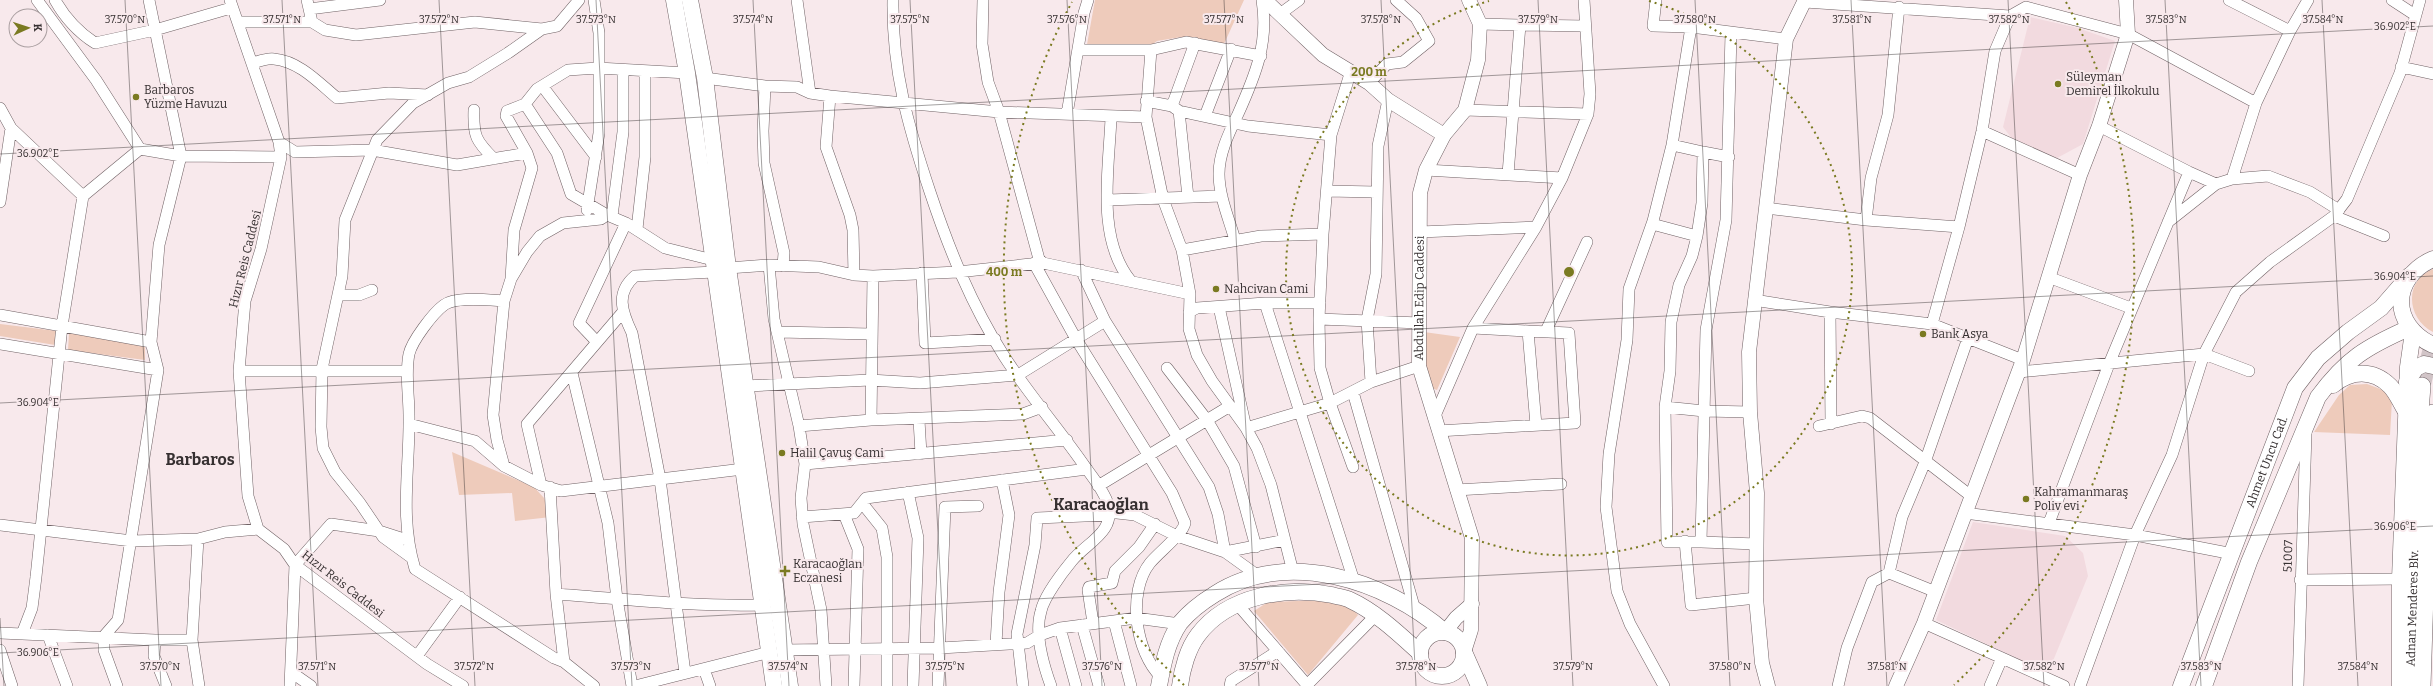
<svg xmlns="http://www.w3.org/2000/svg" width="2433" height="686" viewBox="0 0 2433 686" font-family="Bitter,serif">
<rect width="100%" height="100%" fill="#f8e9ec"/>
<path fill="#f2dadf" d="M 2030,17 L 2078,28 L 2115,41 L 2083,144 L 2057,158 L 2017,145 L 2003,127 Z
M 1973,522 L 2065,536 L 2083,553 L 2088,576 L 2048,673 L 1936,620 Z"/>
<path fill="#eecbbb" d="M 1095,0 L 1244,0 L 1224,44 L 1181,37 L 1157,41 L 1146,49 L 1086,50 Z
M 2433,269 L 2433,332 C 2407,319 2403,281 2433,269 Z
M 0,324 L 57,331 L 55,345 L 0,336 Z
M 1424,332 L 1460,337 L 1437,390 L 1431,388 L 1425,366 Z
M 69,333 L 145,344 L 145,360 L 68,350 Z
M 2367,384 L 2383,390 L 2392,400 L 2390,435 L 2314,432 L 2339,395 L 2350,385 Z
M 452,452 L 534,487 L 544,498 L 551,517 L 515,521 L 512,493 L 459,495 Z
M 1323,600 L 1352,608 L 1358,615 L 1308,675 L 1254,611 L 1268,602 Z"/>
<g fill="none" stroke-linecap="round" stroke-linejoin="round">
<path stroke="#d1c4c7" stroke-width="17" stroke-dasharray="17 8" stroke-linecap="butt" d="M 2422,386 L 2433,342"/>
<g stroke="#706265" stroke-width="12">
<path id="minor" d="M 37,0 L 96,80 L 140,149 L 181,156 L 281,157
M 55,0 C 65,18 78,32 95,43 L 155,30 L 231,8
M 230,0 L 279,142 L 281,157 L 261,249 L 245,301 L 239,371 L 248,496 L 258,529 L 284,549 L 295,565 L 427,664 L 463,686
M 307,0 L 312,22 L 325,30 L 356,35 L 475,22 L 542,29 L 557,26 L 579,0
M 797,0 L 810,93
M 893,0 C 892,70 908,126 930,192 C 949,249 971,304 1004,356 C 1029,395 1060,430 1086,468 C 1094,479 1104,491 1108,504 C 1116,533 1085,543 1071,562 C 1062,573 1044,597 1041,611 C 1034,634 1043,664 1051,686
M 983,0 L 982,44 L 988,82 L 999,112 L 1039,259 L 1043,263 L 1190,294
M 1656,0 L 1653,26 L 1691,27 L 1786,39
M 2229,0 L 2290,31
M 2392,0 L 2415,15
M 1805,2 L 2010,16 L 2026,7 L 2128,34 L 2256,103
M 309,9 L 380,0
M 1280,14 L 1299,0
M 238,22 L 312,22
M 1480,24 L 1520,25 L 1508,174
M 1520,25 L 1585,26
M 1731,34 L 1726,220 L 1706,330 L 1701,542 L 1757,544
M 1078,50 L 1151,50
M 1261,56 L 1186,42 L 1151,50 L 1146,117 L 1163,199 L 1182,250 L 1190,294 L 1189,329 L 1197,355 L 1212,381 L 1246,428 L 1257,448 L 1271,485 L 1293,572
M 253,63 C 259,61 268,58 274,59 C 299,61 319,83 337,98 L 389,93 L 428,95
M 2401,67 L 2433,74
M 1350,74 L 1331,135 L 1323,234 L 1319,319 L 1320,368 L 1330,403 L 1371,382 L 1419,366
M 705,78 L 765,86 L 797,87 L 810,93 L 830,96 L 999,112 L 1146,117
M 1369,83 L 1387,64 L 1403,62 L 1429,41 L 1416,18 L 1396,0
M 765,86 L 763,131 L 764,163 L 784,253 L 783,266
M 543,87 L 596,157
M 830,96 L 826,147 L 850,215 L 853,230 L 854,275
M 1146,101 L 1172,106 L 1179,111 L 1248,126 L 1331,135
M 525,104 L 557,153 L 571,194 L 607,215 L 626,223 L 665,248 L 713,260
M 1172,106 L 1195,43
M 0,108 L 11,128 L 83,196 L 62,326 L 36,577 L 32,608 L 22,634
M 474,110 C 473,136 476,141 494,159
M 1465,110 L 1588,114
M 1179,111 L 1188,197
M 1067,114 L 1084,13 L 1088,0
M 1205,116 L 1231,49
M 1111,118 C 1109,169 1096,237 1130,280
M 2099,126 L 2189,172 L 2216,184 L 2232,179 L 2268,176 L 2310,192 L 2339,210
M 1982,131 L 2080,175
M 279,142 L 295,152 L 372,150 L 457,165 L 527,153
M 1672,145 L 1703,152
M 1426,170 L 1562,178
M 2232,179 L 2256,103 L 2290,31 L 2308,0
M 1327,191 L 1376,192
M 83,196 L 140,149
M 1108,200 L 1222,196
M 0,202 L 11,128
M 1766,208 L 1866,220 L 1959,227
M 587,210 L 599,133 L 599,33 L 594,0
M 612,216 L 623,132 L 623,71
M 2334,216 L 2384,236
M 1866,220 L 1871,178 L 1888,115 L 1899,7
M 2168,222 L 2216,184
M 1652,224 L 1697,236
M 637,229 L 645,157 L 645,71
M 1420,232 L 1536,227
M 1235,240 C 1229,219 1219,196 1219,174 C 1219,153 1229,133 1238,114 C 1255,76 1269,43 1262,0
M 1182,250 L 1261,236 L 1323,234
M 1034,263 L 1076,339 L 1172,493 L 1185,523 C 1183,534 1159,552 1150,563 C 1127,592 1135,652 1161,677
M 769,265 L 774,319 L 799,426 L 805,464 L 801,498 L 803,524 L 821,610 L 826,686
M 728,268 L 769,265 L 819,267 L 854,275 L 873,276 L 958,272 L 1040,263
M 1081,270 L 1105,321 L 1209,487 L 1218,514 L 1225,552 L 1285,540
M 922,273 L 925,343 L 995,339
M 2048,277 L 2131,308
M 511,279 L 514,230 L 532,168 L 527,153 L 506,116 L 507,111 L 525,104 L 537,89 L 568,70 L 598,68 L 687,73
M 339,295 L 359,295 L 372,290
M 1754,300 L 1830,312 L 1932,324 L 2023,360
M 504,301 C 489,300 456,296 444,305 C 433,313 412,341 409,354 C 405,374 409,395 409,415 C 410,469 399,516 415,569 L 554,658 L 564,662 L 594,686
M 1265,303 L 1354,581
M 1219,307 L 1246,428 L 1330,403 L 1353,467
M 1189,312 L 1197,308 L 1265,303 L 1320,303
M 1830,312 L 1831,424
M 0,315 L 151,342
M 1319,319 L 1420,323
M 1932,324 L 1959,227 L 1982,131 L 1995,51 L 2010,16
M 1473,328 L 1528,331 L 1536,425
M 1546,331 L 1587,242
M 778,332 L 871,334
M 597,342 L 579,323 L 626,223
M 0,344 L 158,370
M 1167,368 L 1207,420 L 1234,466 L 1256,547
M 239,371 L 407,371
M 2019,372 L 2204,354 L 2249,371
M 572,373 L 608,523 L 617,599 L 632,686
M 1371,382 L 1367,320 L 1376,274 L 1378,146 L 1388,100
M 746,386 L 870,380 L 920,383 L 1018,375 L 1105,321
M 1353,392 L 1415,610
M 1665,407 L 1704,411 L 1750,412
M 1434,418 L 1473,328 L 1536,227 L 1562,178 L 1588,114 L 1590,94 L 1584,0
M 871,420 L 873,276
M 919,420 L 921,454
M 409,424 L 475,441 L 504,466 L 541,485 L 561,491 L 743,469
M 799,426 L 871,420 L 1023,414 L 1042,407
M 1819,426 L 1862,416 L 1870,418 L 1971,496
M 1438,431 L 1575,423 L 1569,333 L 1528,331
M 805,464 L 1067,440
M 504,466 L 497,440 L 493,415 L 504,301 L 511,279 L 527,252 L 540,236 L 563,223 L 601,219 L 607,215
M 541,485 L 527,424 L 622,313
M 1098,486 L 1230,406
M 550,487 L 556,594 L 564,662
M 1456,490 L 1561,484
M 908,492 L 918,538 L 913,686
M 862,503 L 882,528 L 887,557 L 887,686
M 1108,512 L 1135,515 L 1177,536 L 1225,552 L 1257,575
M 1965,513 L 2135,535 L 2233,554
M 844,514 L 858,549 L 854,686
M 802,517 L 854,513 L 866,498 L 1087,469
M 2049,523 L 2109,364 L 2189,172
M 0,525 L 132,541 L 198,539
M 1685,541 L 1691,605 L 1756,598
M 1701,542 L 1667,542 L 1665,407 L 1670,371 L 1671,322 L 1679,285 L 1692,256 L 1697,236 L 1702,203 L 1703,152 L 1729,157
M 412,558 L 383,537 L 360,503 L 335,472 L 323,448 L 321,427 L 322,369 L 342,276 L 345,220 L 377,140 L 413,103 L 448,83 L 469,77 L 508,53 L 542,29
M 1889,573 L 1936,592
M 2300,580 L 2400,579
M 556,594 C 625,599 694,607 763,605
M 1238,605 L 1308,686
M 1114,621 L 1131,686
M 1093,623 L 1088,590 L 1089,587 L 1112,583 L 1115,571 L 1139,547 L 1155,524
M 1924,623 L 2002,658 L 1990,686
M 1082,625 L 1099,686
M 1060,628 L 1076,686
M 0,633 L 155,640 L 192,640
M 48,635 L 67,686
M 155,640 L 154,656 L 166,686
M 996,644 L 999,592 L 1009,515 L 1002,480
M 0,650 L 12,686
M 784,650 L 940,648 L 1027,643 L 1040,635 L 1060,628 L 1114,621 L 1136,618 L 1180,624
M 417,656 L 460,597
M 2002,658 L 2064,686
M 704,669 L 710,686
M 291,672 L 311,686
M 685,673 L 660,479 L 632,333 C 622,312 615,293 635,276 L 714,272
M 117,686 L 104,650 L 104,636 L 118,620 L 158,370 L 151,342 L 159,245 L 181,156 L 149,0
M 199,686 L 192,640 L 198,539 L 225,532 L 258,529
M 290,686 L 295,565 L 331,524 L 379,531 L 407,540
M 635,686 L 770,652
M 938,686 L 945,507 L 978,506
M 1023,686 L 1017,634 L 1035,545 L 1037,518 L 1108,515
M 1230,686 L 1231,681 L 1278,651
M 1306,686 L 1375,616
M 1664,686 L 1630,624 L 1617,591 L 1606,507 L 1609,454 L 1627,340 L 1629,289 L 1653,221 L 1672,145 L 1691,27
M 1838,686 L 1847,648 L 1872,582 L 1889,573 L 1902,517 L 1925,462 L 1968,338
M 2080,686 L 2135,535 L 2172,455 L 2204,354 L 2236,292 L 2270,262 L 2334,216 L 2347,199 L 2400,73 L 2420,0
M 2298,686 L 2306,433"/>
</g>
<g stroke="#706265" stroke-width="15">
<g id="tertiary">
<path d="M 1265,0 L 1323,55 L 1369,83 L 1388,100 L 1444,135"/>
<path d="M 1445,632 L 1456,618 L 1472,604"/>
<path id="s1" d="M 1464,652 L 1471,630 L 1472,538 L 1419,366 L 1420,193 L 1426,170 L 1444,135 L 1465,110 L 1478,60 L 1480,24 L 1469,0"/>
<path d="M 1768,686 L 1762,663 L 1756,598 L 1757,493 L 1750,412 L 1749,352 L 1786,39 L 1805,0"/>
<path d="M 1896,686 L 1924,623 L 2023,360 L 2080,175 L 2099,126 L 2128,34 L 2126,0"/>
</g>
</g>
<g stroke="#706265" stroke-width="17">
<g id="secondary">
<path d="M 674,0 L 687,73 L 774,686"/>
<path d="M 690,0 L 705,78 L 728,268 L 790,686"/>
<path d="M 2433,259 C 2390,278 2391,326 2433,345"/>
<path d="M 2407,382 L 2416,368 L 2424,364 L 2433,366"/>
<path d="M 2333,385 C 2351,370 2373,369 2390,386 C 2397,393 2401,404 2407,413"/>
<circle cx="1442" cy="654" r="22"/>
<path d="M 1464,652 L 1479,686"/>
<path d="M 1159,686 C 1163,664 1167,642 1180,623 C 1190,611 1202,602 1215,594 C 1287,548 1385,580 1445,632"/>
<path d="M 1180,686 C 1182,669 1188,648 1198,635 C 1228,595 1287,586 1332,595 C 1338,597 1345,597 1350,600 C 1376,612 1399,634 1420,653"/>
<path id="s2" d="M 2181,686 L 2295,388 L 2318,358 L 2348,332 L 2381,308 L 2409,276"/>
<path d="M 2204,686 L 2249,562 L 2318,397 C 2346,359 2366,347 2409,328"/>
<path d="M 2400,686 L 2400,579 L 2408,367 L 2413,332"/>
</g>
</g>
<g stroke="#706265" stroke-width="18">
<g id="primary">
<path id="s3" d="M 2410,686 L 2418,436 L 2422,386"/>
<path d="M 2422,686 L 2430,441 L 2433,413"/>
</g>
</g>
<use href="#minor" stroke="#fff" stroke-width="11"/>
<use href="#tertiary" stroke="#fff" stroke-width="14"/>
<use href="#secondary" stroke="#fff" stroke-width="16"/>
<use href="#primary" stroke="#fff" stroke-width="17"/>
</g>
<path fill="none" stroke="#363031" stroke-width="1" stroke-opacity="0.45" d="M 125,0 L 161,686M 282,0 L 318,686M 439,0 L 475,686M 596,0 L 632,686M 753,0 L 789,686M 910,0 L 946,686M 1067,0 L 1102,686M 1224,0 L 1259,686M 1381,0 L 1416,686M 1538,0 L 1573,686M 1695,0 L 1730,686M 1851,0 L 1887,686M 2008,0 L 2044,686M 2165,0 L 2201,686M 2322,0 L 2358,686M 0,154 L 2433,26M 0,403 L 2433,276M 0,618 L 4,686M 0,653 L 2433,526"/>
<g fill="none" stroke="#7a7a21" stroke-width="2" stroke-dasharray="2 4">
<path d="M1649 1A283 283 0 1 1 1489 1"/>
<path d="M1184 685A565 565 0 0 1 1072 2M2066 2A565 565 0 0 1 1954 685"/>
</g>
<g fill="#7a7a21" stroke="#f8e9ec" stroke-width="1.5">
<circle cx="2058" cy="84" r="4"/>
<circle cx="136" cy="97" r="4"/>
<circle cx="1216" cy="289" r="4"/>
<circle cx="1923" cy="334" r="4"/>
<circle cx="782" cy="453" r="4"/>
<circle cx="2026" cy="499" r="4"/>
<path d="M783 565h4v4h4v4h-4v4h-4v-4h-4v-4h4z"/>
</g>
<g text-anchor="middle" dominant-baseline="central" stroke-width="4" stroke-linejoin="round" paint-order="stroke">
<g font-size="12" fill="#363031" stroke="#f8e9ec" text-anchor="start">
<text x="2066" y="77">Süleyman<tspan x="2066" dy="14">Demirel İlkokulu</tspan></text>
<text x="144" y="90">Barbaros<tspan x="144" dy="14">Yüzme Havuzu</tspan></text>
<text x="1224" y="289">Nahcivan Cami</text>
<text x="1931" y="334">Bank Asya</text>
<text x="790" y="453">Halil Çavuş Cami</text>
<text x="2034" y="492">Kahramanmaraş<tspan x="2034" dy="14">Poliv evi</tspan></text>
<text x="793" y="564">Karacaoğlan<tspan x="793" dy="14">Eczanesi</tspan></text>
</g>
<g font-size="12" fill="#363031" stroke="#f8e9ec">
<text transform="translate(245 259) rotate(-76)">Hızır Reis Caddesi</text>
<text stroke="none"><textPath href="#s1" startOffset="363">Abdullah Edip Caddesi</textPath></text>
<text stroke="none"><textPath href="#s2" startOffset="240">Ahmet Uncu Cad.</textPath></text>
<text transform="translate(2288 556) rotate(-88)">51007</text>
<text transform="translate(343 584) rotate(38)">Hızır Reis Caddesi</text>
<text stroke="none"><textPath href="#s3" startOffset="78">Adnan Menderes Blv.</textPath></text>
</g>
<g font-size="16" font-weight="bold" fill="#363031" stroke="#f8e9ec">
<text x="200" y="459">Barbaros</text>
<text x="1101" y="504">Karacaoğlan</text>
</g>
</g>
<g font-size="10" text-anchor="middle" fill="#363031" stroke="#f8e9ec" stroke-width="4" stroke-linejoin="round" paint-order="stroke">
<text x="125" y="23">37.570°N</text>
<text x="282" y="23">37.571°N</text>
<text x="439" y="23">37.572°N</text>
<text x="596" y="23">37.573°N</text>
<text x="753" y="23">37.574°N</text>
<text x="910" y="23">37.575°N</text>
<text x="1067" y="23">37.576°N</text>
<text x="1224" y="23">37.577°N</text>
<text x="1381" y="23">37.578°N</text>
<text x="1538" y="23">37.579°N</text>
<text x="1695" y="23">37.580°N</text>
<text x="1852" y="23">37.581°N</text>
<text x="2009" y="23">37.582°N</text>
<text x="2166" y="23">37.583°N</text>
<text x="2323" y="23">37.584°N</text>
<text x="2395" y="30">36.902°E</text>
<text x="38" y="157">36.902°E</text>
<text x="2395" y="280">36.904°E</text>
<text x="38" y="406">36.904°E</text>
<text x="2395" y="530">36.906°E</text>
<text x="38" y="656">36.906°E</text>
<text x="160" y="670">37.570°N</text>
<text x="317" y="670">37.571°N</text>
<text x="474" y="670">37.572°N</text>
<text x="631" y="670">37.573°N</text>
<text x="788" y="670">37.574°N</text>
<text x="945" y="670">37.575°N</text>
<text x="1102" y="670">37.576°N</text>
<text x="1259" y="670">37.577°N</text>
<text x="1416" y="670">37.578°N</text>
<text x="1573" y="670">37.579°N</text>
<text x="1730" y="670">37.580°N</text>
<text x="1887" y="670">37.581°N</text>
<text x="2044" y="670">37.582°N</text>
<text x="2201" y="670">37.583°N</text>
<text x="2358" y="670">37.584°N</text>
</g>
<circle cx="1569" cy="272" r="6" fill="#7a7a21" stroke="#f8e9ec" stroke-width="2"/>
<g font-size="12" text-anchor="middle" font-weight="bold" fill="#7a7a21" stroke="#f8e9ec" stroke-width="4" stroke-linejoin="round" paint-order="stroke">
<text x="1369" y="76">200 m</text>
<text x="1004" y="276">400 m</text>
</g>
<g transform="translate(28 28) rotate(87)"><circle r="19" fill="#f8e9ec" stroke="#aa9fa1"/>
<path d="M0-3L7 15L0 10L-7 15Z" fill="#7a7a21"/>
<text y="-6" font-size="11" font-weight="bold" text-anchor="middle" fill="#363031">K</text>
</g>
</svg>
